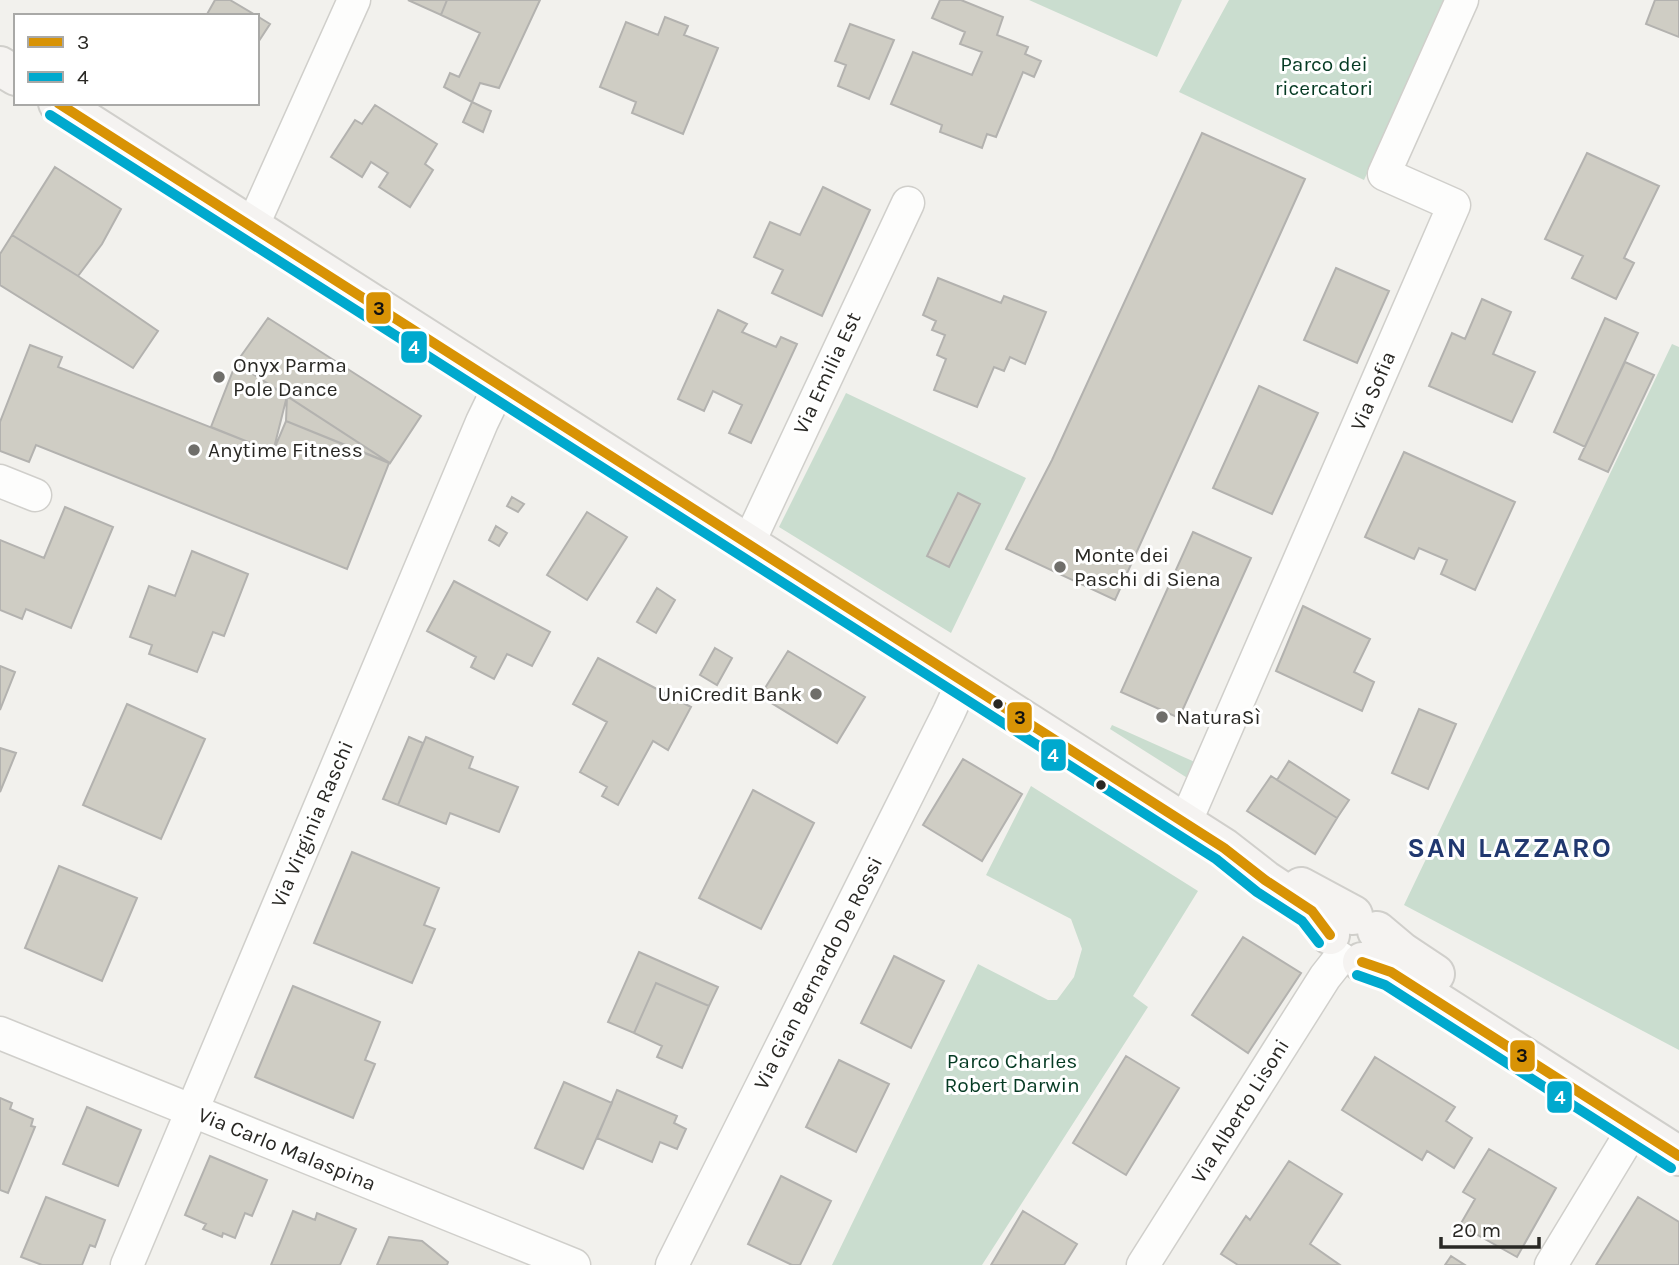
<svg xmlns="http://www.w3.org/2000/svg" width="1679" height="1265" viewBox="0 0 1679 1265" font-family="Karla,sans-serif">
<rect width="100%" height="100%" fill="#f2f1ed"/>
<path fill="#caddcf" d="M 1029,0 L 1182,0 L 1157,57 Z
M 1229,0 L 1447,0 L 1364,180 L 1179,92 Z
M 1672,344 L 1679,347 L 1679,1050 L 1404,905 Z
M 846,393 L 1026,478 L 951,633 L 779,527 Z
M 1112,725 L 1197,763 L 1189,779 L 1110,729 Z
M 1031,786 L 1198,891 L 1133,996 L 1148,1007 L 982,1265 L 832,1265 L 978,964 L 1048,1000 L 1057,1000 L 1074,977 L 1082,949 L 1071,919 L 986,875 Z"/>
<path fill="#cfcdc4" stroke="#b3b2af" stroke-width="2" d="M 215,0 L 230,0 L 257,16 L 206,16 Z
M 408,0 L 447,0 L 441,15 Z
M 447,0 L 540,0 L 499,88 L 480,83 L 472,102 L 444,87 L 450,73 L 459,77 L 480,33 L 441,15 Z
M 940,0 L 961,0 L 1003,17 L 997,35 L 1028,47 L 1025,54 L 1041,61 L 1034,77 L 1023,72 L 996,137 L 987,134 L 982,148 L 940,132 L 942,125 L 891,104 L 913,52 L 972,75 L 982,52 L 960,44 L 965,32 L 932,18 Z
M 1655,0 L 1679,0 L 1679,37 L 1646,24 Z
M 257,16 L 270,24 L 257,44 Z
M 665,17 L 688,26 L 684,35 L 718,48 L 683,134 L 632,113 L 636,102 L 600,87 L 626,22 L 658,35 Z
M 850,24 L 894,40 L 869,99 L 838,86 L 846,65 L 835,61 Z
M 472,102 L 491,111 L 483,132 L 463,122 Z
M 375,105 L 437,144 L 425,164 L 433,170 L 410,207 L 379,187 L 388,173 L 371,162 L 362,177 L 331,157 L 355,120 L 362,124 Z
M 1202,133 L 1305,179 L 1115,600 L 1006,549 L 1052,460 Z
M 1587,153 L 1659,186 L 1624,258 L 1634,263 L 1616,299 L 1572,278 L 1583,256 L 1545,239 Z
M 55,167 L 121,209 L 102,244 L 78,276 L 12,235 Z
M 823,187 L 870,210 L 822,316 L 772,293 L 783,270 L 754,257 L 770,222 L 800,235 Z
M 12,235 L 78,276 L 158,331 L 133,368 L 0,285 L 0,254 Z
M 1336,268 L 1389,291 L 1357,363 L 1304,340 Z
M 938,278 L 1001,303 L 1004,296 L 1046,312 L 1025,364 L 1010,357 L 1004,371 L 994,367 L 977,407 L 934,390 L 946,359 L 937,355 L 945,335 L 932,330 L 936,321 L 923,315 Z
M 1482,299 L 1511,312 L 1493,354 L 1535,372 L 1512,422 L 1429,386 L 1452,333 L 1465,339 Z
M 718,310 L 747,324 L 742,332 L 776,347 L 781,337 L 797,344 L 751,443 L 729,433 L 742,405 L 713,391 L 704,411 L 678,399 Z
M 268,318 L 421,416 L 390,463 L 236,363 Z
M 1605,318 L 1638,333 L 1585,447 L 1554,432 Z
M 30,345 L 62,357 L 58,367 L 273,452 L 286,421 L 389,463 L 347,569 L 36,445 L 29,462 L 0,451 L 0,422 Z
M 1625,362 L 1654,375 L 1608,472 L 1579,459 Z
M 236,363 L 287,396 L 273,452 L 211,427 Z
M 1259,386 L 1318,413 L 1272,514 L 1213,488 Z
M 287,396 L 390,463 L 286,421 Z
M 1404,452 L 1515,502 L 1475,590 L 1441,574 L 1447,560 L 1419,548 L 1414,559 L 1365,537 Z
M 958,493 L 980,504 L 949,567 L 927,556 Z
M 512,497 L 524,504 L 518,512 L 507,506 Z
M 65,507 L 113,527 L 71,628 L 26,609 L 22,619 L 0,610 L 0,540 L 44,558 Z
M 587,512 L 627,537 L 587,600 L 547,575 Z
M 496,526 L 507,533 L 499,546 L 489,540 Z
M 1193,532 L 1251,558 L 1179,718 L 1121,692 Z
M 192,551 L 248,574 L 224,636 L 213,632 L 197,672 L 149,654 L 152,645 L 130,637 L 149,586 L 175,596 Z
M 454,581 L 550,632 L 532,666 L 507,654 L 494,679 L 471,667 L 476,657 L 427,631 Z
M 657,588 L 675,600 L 656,633 L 637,622 Z
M 1303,606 L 1370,639 L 1354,672 L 1374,682 L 1362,711 L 1276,671 Z
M 715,648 L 732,658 L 717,685 L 700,675 Z
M 788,651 L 865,697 L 837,743 L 760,696 Z
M 598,658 L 691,707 L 668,750 L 653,741 L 618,805 L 602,796 L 607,787 L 580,772 L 607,722 L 573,704 Z
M 0,666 L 15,672 L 0,710 Z
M 127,704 L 205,739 L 161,839 L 83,805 Z
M 1419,709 L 1456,724 L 1428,789 L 1392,773 Z
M 409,737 L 423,743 L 398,805 L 383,799 Z
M 426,737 L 473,757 L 469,768 L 518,787 L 499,832 L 450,813 L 446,824 L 398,805 Z
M 0,748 L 16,753 L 0,792 Z
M 963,759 L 1022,794 L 982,861 L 923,825 Z
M 1289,761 L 1349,800 L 1337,818 L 1277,780 Z
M 1271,776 L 1337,818 L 1315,854 L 1247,811 Z
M 753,790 L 814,823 L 761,929 L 699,898 Z
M 352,852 L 439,888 L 424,925 L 435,929 L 412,983 L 314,943 Z
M 59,866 L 137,898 L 102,981 L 25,948 Z
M 1243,937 L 1301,973 L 1248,1053 L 1192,1015 Z
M 639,952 L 718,987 L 709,1006 L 656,983 L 634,1033 L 608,1022 Z
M 894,956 L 944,981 L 911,1048 L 861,1023 Z
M 656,983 L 709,1006 L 682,1068 L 657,1057 L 662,1046 L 634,1033 Z
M 293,986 L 380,1022 L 365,1060 L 375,1064 L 353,1118 L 255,1077 Z
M 1126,1056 L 1179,1088 L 1126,1175 L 1073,1143 Z
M 1375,1057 L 1455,1107 L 1446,1121 L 1472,1138 L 1454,1168 L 1427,1151 L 1422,1160 L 1342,1110 Z
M 839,1060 L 889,1084 L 856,1152 L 806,1127 Z
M 564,1082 L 612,1103 L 583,1169 L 535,1148 Z
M 617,1090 L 677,1116 L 674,1123 L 686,1129 L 677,1149 L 660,1142 L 652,1162 L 597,1138 Z
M 0,1098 L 12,1103 L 10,1109 L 33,1119 L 31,1126 L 35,1127 L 8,1193 L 0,1190 Z
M 87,1107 L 141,1130 L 118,1186 L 63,1164 Z
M 1489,1149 L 1556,1188 L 1517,1257 L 1460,1225 L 1475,1199 L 1463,1192 Z
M 210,1156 L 267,1180 L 252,1216 L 245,1213 L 235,1238 L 223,1233 L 222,1237 L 203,1229 L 206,1224 L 185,1215 Z
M 1289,1161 L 1342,1194 L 1310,1244 L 1340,1265 L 1238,1265 L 1221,1254 L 1246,1216 L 1250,1220 Z
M 781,1176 L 831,1201 L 800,1265 L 792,1265 L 748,1244 Z
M 46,1197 L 105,1220 L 95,1247 L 90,1245 L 82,1265 L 42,1265 L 21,1257 Z
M 1638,1197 L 1679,1222 L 1679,1265 L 1596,1265 Z
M 293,1211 L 315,1220 L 317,1213 L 356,1229 L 340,1265 L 271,1265 Z
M 1023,1211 L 1077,1244 L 1064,1265 L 991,1265 Z
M 389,1237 L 422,1241 L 448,1262 L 447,1265 L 377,1265 Z
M 1451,1256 L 1465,1265 L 1445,1265 Z"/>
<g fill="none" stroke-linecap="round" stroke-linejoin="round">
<g stroke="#d0cfcb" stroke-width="35">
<path id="street" d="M 252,227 L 354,0
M 0,481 L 35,495
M 748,544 L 908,203
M 1185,823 L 1454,205 L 1384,174 L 1462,0
M 0,1033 L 574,1265
M 127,1265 L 482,422 L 500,385
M 672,1265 L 949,712 L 963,681
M 1143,1265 L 1325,977 L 1340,958
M 1551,1265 L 1634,1128"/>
</g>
<g stroke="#d0cfcb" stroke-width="42">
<path id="secondary" d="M 0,66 L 16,76
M 58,103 L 1224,848 L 1265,880 L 1312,911 L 1330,935
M 1301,887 L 1353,915
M 1377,931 L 1402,952 L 1435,974
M 1362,962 L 1391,972 L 1679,1156"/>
</g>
<use href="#street" stroke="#fdfdfc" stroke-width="32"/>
<use href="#secondary" stroke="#f5f3f1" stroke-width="38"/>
<g stroke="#fff" stroke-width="16">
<path id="bus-1" d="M 58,103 L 1224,848 L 1265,880 L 1312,911 L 1330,935
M 1362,962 L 1391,972 L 1679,1156"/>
</g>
<g stroke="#fff" stroke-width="16">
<path id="bus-2" d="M 50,115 L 1216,859 L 1257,892 L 1302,921 L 1319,943
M 1357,975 L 1385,985 L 1671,1168"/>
</g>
<use href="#bus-1" stroke="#d89305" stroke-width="10"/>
<use href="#bus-2" stroke="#00a9ce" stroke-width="10"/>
</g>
<g fill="#6f6e6a" stroke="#fff" stroke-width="2.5">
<circle cx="219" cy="377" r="7"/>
<circle cx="194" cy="450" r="7"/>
<circle cx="1060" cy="567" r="7"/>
<circle cx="816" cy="694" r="7"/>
<circle cx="1162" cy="717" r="7"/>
</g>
<g fill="#292824" stroke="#fff" stroke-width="2.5">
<circle cx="998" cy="704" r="6"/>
<circle cx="1101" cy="785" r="6"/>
</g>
<g text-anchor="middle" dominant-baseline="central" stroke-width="6" stroke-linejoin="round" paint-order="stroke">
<g font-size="21" fill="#053a23" stroke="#fff">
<text x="1324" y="64">Parco dei<tspan x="1324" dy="24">ricercatori</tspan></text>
<text x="1012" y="1061">Parco Charles<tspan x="1012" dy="24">Robert Darwin</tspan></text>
</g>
<g font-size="21" fill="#292824" stroke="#fff" text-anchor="start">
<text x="233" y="365">Onyx Parma<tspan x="233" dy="24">Pole Dance</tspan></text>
<text x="208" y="450">Anytime Fitness</text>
<text x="1074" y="555">Monte dei<tspan x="1074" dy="24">Paschi di Siena</tspan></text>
<text x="802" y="694" text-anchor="end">UniCredit Bank</text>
<text x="1176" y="717">NaturaSì</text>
</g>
<g font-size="21" fill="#292824" stroke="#fff">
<text transform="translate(827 373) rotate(-65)">Via Emilia Est</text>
<text transform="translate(1373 391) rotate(-67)">Via Sofia</text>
<text transform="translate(312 824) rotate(-67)">Via Virginia Raschi</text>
<text transform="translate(818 973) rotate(-63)">Via Gian Bernardo De Rossi</text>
<text transform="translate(1240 1111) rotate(-58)">Via Alberto Lisoni</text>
<text transform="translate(287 1149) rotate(22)">Via Carlo Malaspina</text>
</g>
<g font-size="28" font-weight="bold" letter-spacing="2" fill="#21386f" stroke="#fff">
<text x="1510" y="847">SAN LAZZARO</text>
</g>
</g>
<g stroke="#fff" stroke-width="2.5">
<rect x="365" y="291" width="27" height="34" rx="7" fill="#d89305"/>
<rect x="400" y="330" width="28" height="34" rx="7" fill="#00a9ce"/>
<rect x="1006" y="701" width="27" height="33" rx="7" fill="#d89305"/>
<rect x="1040" y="738" width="27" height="34" rx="7" fill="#00a9ce"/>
<rect x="1509" y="1039" width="27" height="34" rx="7" fill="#d89305"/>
<rect x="1546" y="1080" width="27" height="34" rx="7" fill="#00a9ce"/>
</g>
<g font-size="19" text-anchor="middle" font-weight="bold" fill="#fff">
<text x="414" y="354">4</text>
<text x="1053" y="762">4</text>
<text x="1560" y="1104">4</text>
</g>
<g font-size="19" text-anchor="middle" font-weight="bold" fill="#111">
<text x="379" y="315">3</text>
<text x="1020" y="724">3</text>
<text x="1522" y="1062">3</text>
</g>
<rect x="14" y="14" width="245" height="91" fill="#ffffff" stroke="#a9a9a7" stroke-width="2"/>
<rect x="28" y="37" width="35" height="10" fill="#d89305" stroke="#a9a9a7" stroke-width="2"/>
<text x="77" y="49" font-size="21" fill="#292824">3</text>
<rect x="28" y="72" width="35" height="10" fill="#00a9ce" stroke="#a9a9a7" stroke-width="2"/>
<text x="77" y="84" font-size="21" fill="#292824">4</text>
<path d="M1441 1237v10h98v-10" fill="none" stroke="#292824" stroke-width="3.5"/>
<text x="1452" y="1237" font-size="21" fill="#292824" stroke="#ffffff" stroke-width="5" paint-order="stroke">20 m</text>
</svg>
